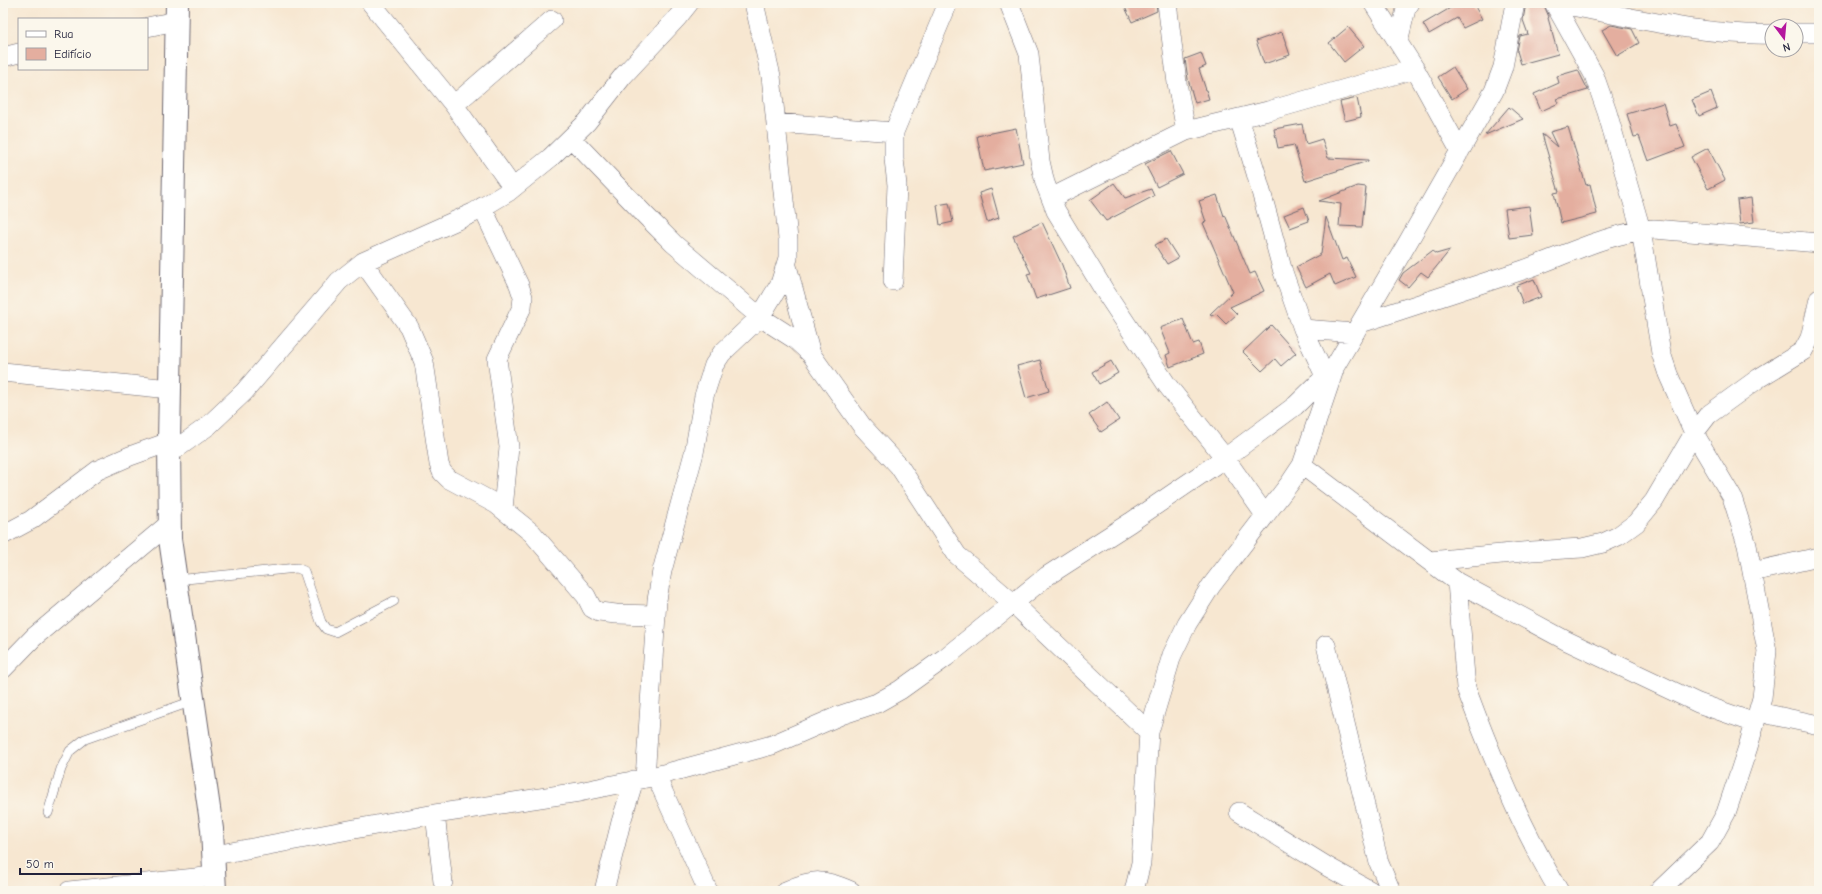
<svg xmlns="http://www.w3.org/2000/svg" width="1822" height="894" viewBox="0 0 1822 894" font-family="'Comic Neue',sans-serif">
<rect width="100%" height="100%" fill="#fbf7ec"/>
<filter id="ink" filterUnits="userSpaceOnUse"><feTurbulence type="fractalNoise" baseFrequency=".025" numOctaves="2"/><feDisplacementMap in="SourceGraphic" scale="8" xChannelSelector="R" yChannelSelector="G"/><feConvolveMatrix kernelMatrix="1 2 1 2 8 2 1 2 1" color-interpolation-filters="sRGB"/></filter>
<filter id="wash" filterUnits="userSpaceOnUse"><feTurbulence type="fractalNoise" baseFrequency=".012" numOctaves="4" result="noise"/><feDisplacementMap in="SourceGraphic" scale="16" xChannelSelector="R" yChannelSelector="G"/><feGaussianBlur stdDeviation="0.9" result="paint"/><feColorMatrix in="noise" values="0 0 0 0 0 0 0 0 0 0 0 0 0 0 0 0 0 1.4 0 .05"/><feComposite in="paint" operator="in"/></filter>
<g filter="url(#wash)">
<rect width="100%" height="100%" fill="#f7e7d1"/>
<g id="blocks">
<path fill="#e4ae9f" d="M 1123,3 L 1156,3 L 1157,11 L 1132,22 Z
M 1450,3 L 1473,3 L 1482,19 L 1463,28 L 1457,18 L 1429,34 L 1423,24 L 1452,7 Z
M 1526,3 L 1543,3 L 1549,17 L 1548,18 L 1558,54 L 1521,64 L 1517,51 L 1520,36 L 1528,34 L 1523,20 Z
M 1611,25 L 1632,29 L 1639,43 L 1617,56 L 1602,30 Z
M 1348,27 L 1364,46 L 1344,62 L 1329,43 Z
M 1282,32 L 1290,55 L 1264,64 L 1256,41 Z
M 1201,53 L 1206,66 L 1199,69 L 1209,99 L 1195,103 L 1188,79 L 1185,59 Z
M 1453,67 L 1467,89 L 1452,99 L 1438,77 Z
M 1578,70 L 1588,90 L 1557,99 L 1559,103 L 1541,111 L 1534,94 L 1559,83 L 1557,76 Z
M 1711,92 L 1717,108 L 1699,116 L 1692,100 Z
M 1357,98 L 1361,117 L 1345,121 L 1340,102 Z
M 1663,103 L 1670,126 L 1676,124 L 1685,147 L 1648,161 L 1639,136 L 1634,137 L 1627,114 Z
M 1509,107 L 1523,119 L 1485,135 Z
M 1302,124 L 1306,144 L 1322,139 L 1328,158 L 1368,160 L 1368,161 L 1305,181 L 1294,145 L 1278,148 L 1274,129 Z
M 1568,127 L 1586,185 L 1590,184 L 1597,214 L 1561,223 L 1554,193 L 1559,192 L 1542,134 L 1557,147 L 1550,132 Z
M 1016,128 L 1023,163 L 984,171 L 977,136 Z
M 1708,148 L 1725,180 L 1708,189 L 1691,157 Z
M 1171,151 L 1183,174 L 1157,187 L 1145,164 Z
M 1114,183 L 1125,198 L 1151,189 L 1154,196 L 1106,221 L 1090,200 Z
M 1358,186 L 1366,187 L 1362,227 L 1339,226 L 1341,204 L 1319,201 Z
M 991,189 L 999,218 L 987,222 L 979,193 Z
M 1217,195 L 1224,216 L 1225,215 L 1250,274 L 1255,272 L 1264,291 L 1230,307 L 1237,314 L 1226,324 L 1216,314 L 1211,316 L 1210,314 L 1233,292 L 1203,223 L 1206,222 L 1199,201 Z
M 1751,198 L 1754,222 L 1740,224 L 1737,200 Z
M 949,203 L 953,222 L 940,225 L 937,205 Z
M 1529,206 L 1533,235 L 1509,238 L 1505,209 Z
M 1304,207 L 1309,221 L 1290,228 L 1284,215 Z
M 1326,217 L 1342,260 L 1347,258 L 1356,277 L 1335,286 L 1330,274 L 1306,287 L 1296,267 L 1321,254 Z
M 1042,222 L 1062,265 L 1070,288 L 1036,299 L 1027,274 L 1031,273 L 1013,236 Z
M 1166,239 L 1178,258 L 1167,264 L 1155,245 Z
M 1450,250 L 1428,277 L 1421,272 L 1408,287 L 1399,280 L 1403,273 L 1432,251 L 1436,254 Z
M 1534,279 L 1541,297 L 1523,304 L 1516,286 Z
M 1183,319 L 1193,344 L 1199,342 L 1203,354 L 1170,367 L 1166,355 L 1170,353 L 1160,328 Z
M 1271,325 L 1296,353 L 1281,366 L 1275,359 L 1262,371 L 1243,352 Z
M 1040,360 L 1049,391 L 1026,398 L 1017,366 Z
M 1111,361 L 1118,373 L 1099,384 L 1092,372 Z
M 1107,402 L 1119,420 L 1101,432 L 1089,415 Z"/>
</g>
</g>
<g filter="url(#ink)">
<use href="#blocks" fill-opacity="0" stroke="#6d6770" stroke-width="1"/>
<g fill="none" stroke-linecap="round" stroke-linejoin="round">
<g stroke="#6d6770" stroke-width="10">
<path id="service" d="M 176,580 L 297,568 L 304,571 L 321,622 L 326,629 L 335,632 L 394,601
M 48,813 L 61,769 L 70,751 L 85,739 L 193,701"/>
</g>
<g stroke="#6d6770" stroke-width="20">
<path id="minor" d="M 371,3 L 454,105 L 513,188
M 1009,3 L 1029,54 L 1040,161 L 1045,183 L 1056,211 L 1104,290 L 1167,385 L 1225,458 L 1265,515
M 1167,3 L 1177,83 L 1186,131
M 1373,3 L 1415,69 L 1460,151
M 1554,3 L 1594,75 L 1607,112 L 1641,230 L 1661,353 L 1668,374 L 1694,433 L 1732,497 L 1747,545 L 1767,651 L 1762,698 L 1748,747 L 1726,813 L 1710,842 L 1659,891
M 1556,3 C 1626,16 1701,36 1772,34
M 147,27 L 176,21
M 1796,33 L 1819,33
M 1398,42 L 1406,9 L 1410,3
M 3,57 L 19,53
M 454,105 L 552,20
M 1239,118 L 1256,173 L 1283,272 L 1303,329 L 1325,376
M 777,123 L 894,132
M 571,138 L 646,216 L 674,244 L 760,317 L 796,340 L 811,354 L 862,426 L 899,466 L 957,555 L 1013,603 L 1149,732
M 1051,198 L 1186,131 L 1268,111 L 1415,69
M 482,207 L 519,285 L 523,297 L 522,307 L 497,359 L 509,447 L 503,509
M 363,262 L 409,327 L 424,362 L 439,464 L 442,472 L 449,479 L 496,504 L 532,533 L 586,596 L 592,608 L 599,612 L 616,614 L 655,615
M 787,266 L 811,354
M 893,281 L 897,185 L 894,159 L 894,132 L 948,3
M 1361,323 C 1415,305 1469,288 1523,270 C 1566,255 1608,233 1654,229 L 1819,243
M 1303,329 L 1355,333
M 3,372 L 170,389
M 169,454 L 208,426 L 244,392 L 339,281 L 363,262 L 473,213 L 508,192 L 550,158 L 587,122 L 623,76 L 677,18 L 689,3
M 1302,465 L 1457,582 L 1565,640 L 1698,703 L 1755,723
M 3,535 L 31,520 L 98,470 L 130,456 L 169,442
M 1430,561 L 1532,551 L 1582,548 L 1603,543 L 1618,536 L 1636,523 L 1654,501 L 1694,433 L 1708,415 L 1759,378 L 1803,351 L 1810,338 L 1819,299
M 1752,572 L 1819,557
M 1457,582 L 1466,688 L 1469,696 C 1494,763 1523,830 1559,891
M 1326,645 L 1379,863 L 1391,891
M 3,669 L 34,637 L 170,523
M 1758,712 L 1819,725
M 656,776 L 708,891
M 645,778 L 657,600 L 662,571 L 694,453 L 704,396 L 714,365 L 722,353 L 760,317 L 780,284 L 788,258 L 788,239 L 771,76 L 754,3
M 1239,812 L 1328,867 L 1371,891
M 435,814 L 443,882
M 215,855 L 435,814 L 579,792 L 656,776 L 772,745 L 841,715 L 877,703 L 900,690 L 946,657 L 1047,576 L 1131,522 L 1225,458 L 1295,406 L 1334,368 L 1408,242 L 1494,91 L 1503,67 L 1515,3
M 69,891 L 215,876
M 604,891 L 621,822 L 634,780
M 786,891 C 815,878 822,879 851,891
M 1134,891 L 1141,863 L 1149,732 L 1172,655 L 1187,624 L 1211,586 L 1290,483 L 1302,465 L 1334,370"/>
</g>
<g stroke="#6d6770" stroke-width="24">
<path id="tertiary" d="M 177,3 L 169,442 L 170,539 L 212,829 L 215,891"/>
</g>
<use href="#service" stroke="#fff" stroke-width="9"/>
<use href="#minor" stroke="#fff" stroke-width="19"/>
<use href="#tertiary" stroke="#fff" stroke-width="22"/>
</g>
</g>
<rect width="1822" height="894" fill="none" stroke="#fbf7ec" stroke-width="16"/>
<rect x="18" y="18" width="130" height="52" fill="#fbf7ec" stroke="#a4a2a5"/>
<rect x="26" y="31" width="20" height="6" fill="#ffffff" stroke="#a4a2a5"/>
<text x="54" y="38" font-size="12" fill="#22223b">Rua</text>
<rect x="26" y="48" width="20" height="12" fill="#e4ae9f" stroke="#a4a2a5"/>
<text x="54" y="58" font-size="12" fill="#22223b">Edifício</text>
<g transform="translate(1784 38) rotate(164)"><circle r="19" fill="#fbf7ec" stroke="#a4a2a5"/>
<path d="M0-3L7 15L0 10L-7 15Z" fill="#b5179e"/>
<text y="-6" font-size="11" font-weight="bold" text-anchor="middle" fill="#22223b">N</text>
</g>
<path d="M20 868v6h121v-6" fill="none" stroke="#22223b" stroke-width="2"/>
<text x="26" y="868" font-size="12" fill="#22223b" stroke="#fbf7ec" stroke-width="3" paint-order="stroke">50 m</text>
</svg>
